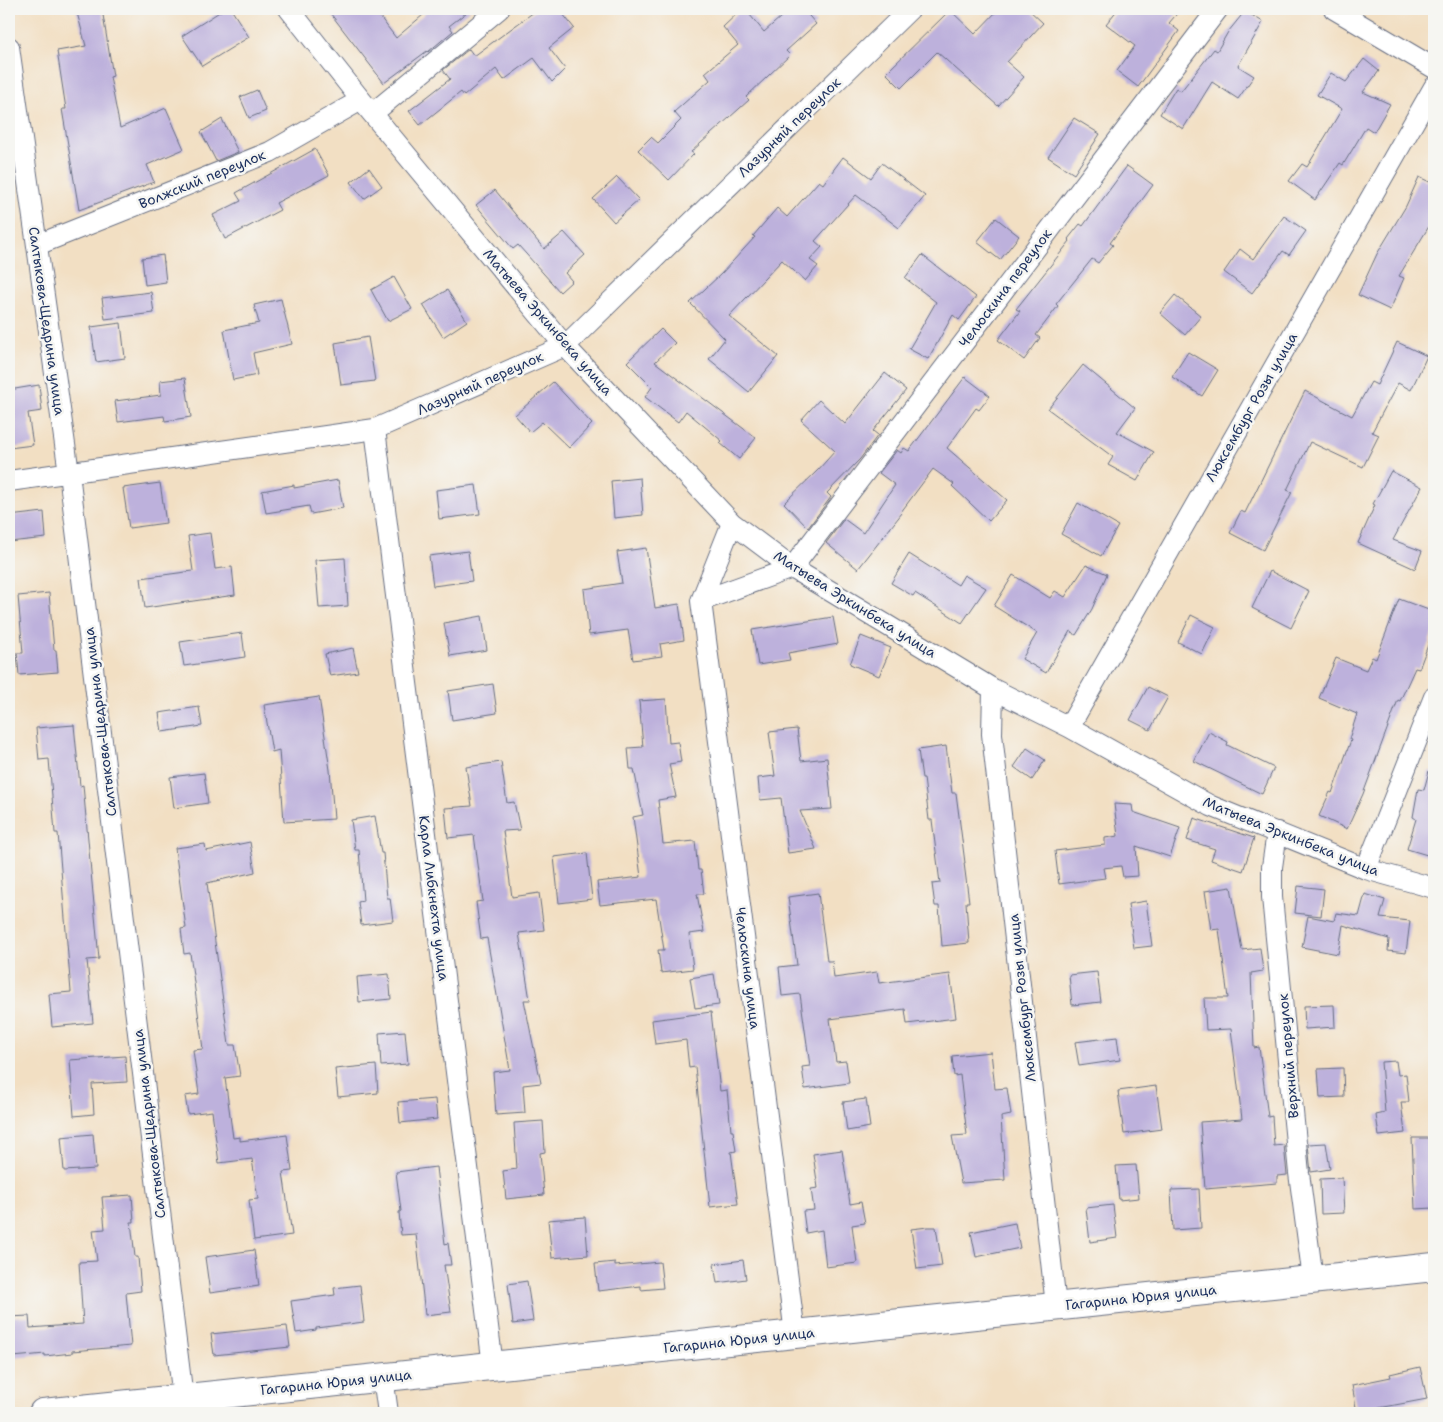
<svg xmlns="http://www.w3.org/2000/svg" width="1443" height="1422" viewBox="0 0 1443 1422" font-family="'Shantell Sans',sans-serif">
<rect width="100%" height="100%" fill="#f6f6f2"/>
<filter id="ink" filterUnits="userSpaceOnUse"><feTurbulence type="fractalNoise" baseFrequency=".02" numOctaves="2"/><feDisplacementMap in="SourceGraphic" scale="10" xChannelSelector="R" yChannelSelector="G"/><feConvolveMatrix kernelMatrix="1 2 1 2 8 2 1 2 1" color-interpolation-filters="sRGB"/></filter>
<filter id="wash" filterUnits="userSpaceOnUse"><feTurbulence type="fractalNoise" baseFrequency=".0096" numOctaves="4" result="noise"/><feDisplacementMap in="SourceGraphic" scale="20" xChannelSelector="R" yChannelSelector="G"/><feGaussianBlur stdDeviation="1.12" result="paint"/><feColorMatrix in="noise" values="0 0 0 0 0 0 0 0 0 0 0 0 0 0 0 0 0 1.4 0 .05"/><feComposite in="paint" operator="in"/></filter>
<g filter="url(#wash)">
<rect width="100%" height="100%" fill="#f2dfc3"/>
<g id="blocks">
<path fill="#bdb1dc" d="M 76,9 L 102,9 L 113,76 L 110,77 L 120,128 L 166,108 L 184,149 L 147,165 L 154,182 L 79,210 L 62,109 L 66,109 L 57,51 L 86,46 Z
M 224,9 L 231,9 L 249,37 L 202,66 L 182,36 Z
M 327,9 L 374,9 L 396,38 L 430,9 L 471,9 L 449,26 L 453,31 L 428,52 L 427,51 L 384,83 Z
M 538,9 L 559,9 L 574,28 L 549,48 L 565,69 L 552,82 L 534,58 L 504,80 L 496,69 L 464,96 L 461,92 L 420,125 L 409,111 L 450,79 L 443,70 L 469,49 L 474,56 Z
M 742,9 L 745,9 L 764,32 L 790,9 L 803,9 L 816,24 L 786,51 L 790,55 L 746,97 L 749,100 L 691,152 L 694,154 L 669,180 L 638,150 L 651,137 L 658,143 L 681,120 L 674,112 L 710,80 L 705,73 L 738,45 L 723,27 Z
M 999,9 L 1028,9 L 1043,23 L 1007,62 L 1024,77 L 998,106 L 937,52 L 901,88 L 886,73 L 950,10 L 975,34 Z
M 1118,9 L 1181,9 L 1169,23 L 1179,31 L 1138,87 L 1117,71 L 1135,46 L 1106,24 Z
M 1245,11 L 1263,22 L 1238,66 L 1254,76 L 1238,99 L 1212,82 L 1183,129 L 1160,114 L 1176,88 L 1181,91 L 1214,49 L 1217,51 L 1228,32 Z
M 1364,59 L 1379,71 L 1363,92 L 1390,104 L 1374,132 L 1366,127 L 1343,165 L 1340,163 L 1315,200 L 1289,181 L 1302,164 L 1307,167 L 1342,109 L 1317,95 L 1331,73 L 1346,82 Z
M 257,90 L 266,111 L 249,118 L 240,97 Z
M 1074,118 L 1100,134 L 1074,174 L 1048,157 Z
M 222,119 L 238,152 L 216,161 L 201,132 Z
M 315,149 L 329,175 L 276,203 L 280,210 L 225,239 L 213,215 L 241,201 L 236,193 Z
M 843,157 L 871,178 L 882,163 L 925,196 L 899,228 L 856,195 L 815,241 L 822,247 L 810,260 L 818,266 L 805,281 L 782,260 L 729,316 L 778,356 L 749,392 L 709,359 L 725,339 L 690,303 L 721,274 L 755,237 L 753,236 L 777,208 L 787,217 L 819,181 L 823,184 Z
M 1127,166 L 1153,185 L 1110,243 L 1113,245 L 1098,263 L 1092,259 L 1056,304 L 1058,306 L 1036,335 L 1040,338 L 1024,360 L 998,340 L 1020,311 L 1016,309 L 1070,241 L 1068,239 L 1080,224 L 1083,226 Z
M 369,168 L 382,186 L 364,199 L 351,182 Z
M 617,177 L 639,200 L 614,222 L 593,199 Z
M 1419,177 L 1434,184 L 1434,218 L 1399,276 L 1404,278 L 1390,310 L 1358,295 L 1377,254 L 1406,206 Z
M 495,190 L 544,249 L 564,232 L 585,255 L 565,273 L 572,281 L 560,292 L 518,245 L 513,249 L 476,205 Z
M 1284,216 L 1306,231 L 1289,255 L 1283,251 L 1252,293 L 1224,272 L 1240,249 L 1253,259 Z
M 996,218 L 1019,236 L 1000,260 L 977,242 Z
M 163,255 L 166,282 L 145,285 L 142,258 Z
M 922,255 L 976,297 L 959,320 L 953,315 L 928,359 L 909,349 L 936,302 L 905,278 Z
M 394,277 L 412,309 L 388,321 L 371,290 Z
M 447,290 L 467,321 L 443,337 L 423,305 Z
M 151,292 L 154,313 L 105,319 L 102,298 Z
M 1175,295 L 1201,316 L 1185,335 L 1160,313 Z
M 281,299 L 292,344 L 253,353 L 257,375 L 233,380 L 224,330 L 259,323 L 254,305 Z
M 121,323 L 125,358 L 96,362 L 91,327 Z
M 661,329 L 675,343 L 655,362 L 756,438 L 739,459 L 720,443 L 722,441 L 686,411 L 678,422 L 645,397 L 652,387 L 627,362 Z
M 368,337 L 375,381 L 341,385 L 335,343 Z
M 1397,342 L 1427,356 L 1411,390 L 1398,383 L 1372,432 L 1379,435 L 1363,467 L 1310,442 L 1287,490 L 1292,492 L 1263,550 L 1230,533 L 1241,511 L 1245,513 L 1305,391 L 1352,416 L 1371,382 L 1377,385 Z
M 1188,352 L 1218,370 L 1202,396 L 1172,377 Z
M 1083,365 L 1135,408 L 1117,432 L 1154,452 L 1137,481 L 1108,465 L 1113,457 L 1048,409 Z
M 885,373 L 906,390 L 873,431 L 878,435 L 860,459 L 827,493 L 831,497 L 808,528 L 784,503 L 818,470 L 835,451 L 801,420 L 819,400 L 845,424 Z
M 965,377 L 990,396 L 979,410 L 976,408 L 947,448 L 1007,500 L 989,521 L 952,486 L 954,484 L 933,469 L 901,512 L 902,513 L 858,569 L 826,543 L 844,519 L 863,533 L 895,485 L 879,473 L 897,450 L 901,453 L 904,448 L 909,451 Z
M 185,378 L 191,417 L 165,421 L 164,416 L 118,422 L 115,401 L 161,395 L 160,381 Z
M 553,382 L 592,424 L 569,448 L 542,422 L 530,432 L 515,415 Z
M 39,385 L 42,411 L 28,413 L 33,445 L 9,448 L 9,390 Z
M 1391,471 L 1422,487 L 1393,540 L 1422,551 L 1415,569 L 1358,543 L 1375,505 L 1373,504 Z
M 640,478 L 643,515 L 614,518 L 611,481 Z
M 338,480 L 343,508 L 311,514 L 309,506 L 266,513 L 262,491 L 294,485 L 294,488 Z
M 160,483 L 166,523 L 129,528 L 123,488 Z
M 476,485 L 480,514 L 439,519 L 436,490 Z
M 1078,503 L 1118,526 L 1101,556 L 1061,534 Z
M 44,512 L 46,538 L 9,542 L 9,516 Z
M 210,533 L 215,569 L 232,567 L 235,595 L 145,608 L 141,578 L 193,571 L 188,536 Z
M 646,548 L 655,608 L 679,604 L 684,640 L 660,644 L 662,656 L 633,660 L 628,630 L 589,635 L 584,589 L 622,583 L 617,552 Z
M 468,551 L 472,581 L 433,586 L 429,556 Z
M 909,554 L 958,585 L 964,575 L 986,588 L 962,623 L 915,593 L 913,596 L 891,583 Z
M 345,558 L 348,606 L 319,608 L 315,560 Z
M 1086,565 L 1107,574 L 1092,609 L 1076,635 L 1070,631 L 1046,673 L 1022,659 L 1037,633 L 994,606 L 1013,575 L 1050,598 L 1055,591 L 1065,597 Z
M 1270,571 L 1309,591 L 1291,628 L 1252,608 Z
M 49,593 L 54,650 L 56,650 L 58,672 L 19,675 L 17,653 L 23,653 L 18,596 Z
M 1399,599 L 1434,612 L 1434,629 L 1419,669 L 1415,668 L 1400,701 L 1398,700 L 1363,794 L 1347,829 L 1319,816 L 1330,792 L 1332,793 L 1351,740 L 1349,739 L 1357,714 L 1319,698 L 1336,658 L 1366,670 L 1372,657 L 1376,659 Z
M 1191,615 L 1215,627 L 1202,654 L 1178,642 Z
M 482,616 L 487,650 L 450,656 L 444,623 Z
M 833,617 L 838,644 L 788,653 L 790,660 L 758,665 L 752,630 Z
M 242,633 L 245,657 L 184,666 L 180,642 Z
M 861,636 L 891,648 L 879,676 L 850,664 Z
M 353,648 L 358,672 L 330,676 L 325,654 Z
M 493,684 L 497,713 L 452,720 L 448,691 Z
M 1148,687 L 1168,697 L 1150,730 L 1130,720 Z
M 319,697 L 330,770 L 334,819 L 284,822 L 279,750 L 272,752 L 264,705 Z
M 666,699 L 669,743 L 678,742 L 681,762 L 669,764 L 676,797 L 658,800 L 663,844 L 695,841 L 698,870 L 701,870 L 704,894 L 697,894 L 704,932 L 689,934 L 693,969 L 661,973 L 658,950 L 664,950 L 656,899 L 600,905 L 597,882 L 641,877 L 633,817 L 643,815 L 634,769 L 630,769 L 628,748 L 643,747 L 639,701 Z
M 199,707 L 202,726 L 162,732 L 159,713 Z
M 74,725 L 80,786 L 83,785 L 99,959 L 87,960 L 93,1023 L 52,1027 L 49,994 L 71,992 L 58,833 L 55,833 L 49,759 L 39,760 L 36,728 Z
M 797,729 L 801,761 L 827,758 L 832,809 L 800,811 L 816,849 L 788,853 L 781,798 L 760,800 L 758,778 L 775,776 L 769,732 Z
M 1209,732 L 1228,742 L 1227,745 L 1274,768 L 1262,794 L 1194,761 Z
M 946,746 L 952,793 L 956,793 L 965,863 L 964,863 L 969,902 L 966,902 L 969,943 L 942,946 L 939,906 L 935,906 L 932,884 L 940,883 L 932,820 L 929,820 L 924,778 L 922,778 L 918,750 Z
M 1027,748 L 1045,760 L 1032,780 L 1014,767 Z
M 501,762 L 507,803 L 514,802 L 520,830 L 503,831 L 512,897 L 539,893 L 544,930 L 519,933 L 530,1000 L 524,1000 L 541,1083 L 523,1085 L 525,1113 L 496,1115 L 493,1072 L 510,1070 L 487,938 L 481,939 L 476,902 L 483,901 L 474,835 L 448,838 L 445,808 L 472,806 L 466,767 Z
M 1429,771 L 1434,772 L 1434,857 L 1407,849 L 1416,819 L 1413,817 L 1418,789 L 1424,790 Z
M 204,773 L 208,803 L 174,808 L 170,777 Z
M 1114,804 L 1132,805 L 1133,812 L 1180,828 L 1170,857 L 1136,846 L 1138,876 L 1123,877 L 1121,866 L 1103,868 L 1105,878 L 1059,884 L 1055,851 L 1105,845 L 1105,838 L 1118,836 Z
M 375,816 L 381,853 L 383,853 L 387,898 L 390,898 L 393,921 L 361,925 L 358,902 L 363,901 L 359,850 L 355,850 L 351,820 Z
M 1194,818 L 1254,838 L 1243,871 L 1211,860 L 1215,849 L 1187,840 Z
M 250,842 L 255,872 L 207,883 L 229,1045 L 235,1045 L 240,1076 L 225,1078 L 233,1138 L 240,1137 L 240,1141 L 287,1135 L 292,1171 L 283,1172 L 292,1235 L 254,1240 L 249,1200 L 258,1199 L 252,1159 L 219,1163 L 212,1111 L 188,1114 L 185,1096 L 199,1094 L 193,1050 L 203,1049 L 190,953 L 184,954 L 181,929 L 186,928 L 175,848 L 205,844 L 206,851 Z
M 587,853 L 592,899 L 559,903 L 554,857 Z
M 1298,886 L 1324,889 L 1321,916 L 1295,913 Z
M 1231,887 L 1242,950 L 1260,948 L 1263,971 L 1251,973 L 1254,1048 L 1259,1047 L 1268,1117 L 1272,1116 L 1274,1146 L 1284,1145 L 1287,1175 L 1277,1176 L 1277,1183 L 1205,1189 L 1200,1122 L 1242,1119 L 1231,1029 L 1206,1030 L 1204,998 L 1228,998 L 1219,929 L 1211,930 L 1205,891 Z
M 818,893 L 827,961 L 832,961 L 834,978 L 877,972 L 879,983 L 950,974 L 956,1018 L 907,1024 L 905,1009 L 830,1019 L 836,1062 L 846,1061 L 849,1083 L 805,1089 L 802,1067 L 810,1066 L 800,994 L 782,996 L 779,967 L 797,965 L 788,897 Z
M 1365,894 L 1385,900 L 1380,918 L 1410,921 L 1406,953 L 1388,951 L 1389,939 L 1343,925 L 1338,954 L 1302,947 L 1308,916 L 1334,921 L 1336,913 L 1359,916 Z
M 1146,901 L 1152,946 L 1134,948 L 1128,904 Z
M 1097,972 L 1101,1002 L 1072,1005 L 1069,975 Z
M 389,974 L 391,999 L 359,1002 L 357,977 Z
M 714,974 L 719,1005 L 695,1008 L 690,978 Z
M 1334,1005 L 1335,1027 L 1305,1029 L 1304,1006 Z
M 711,1012 L 720,1091 L 727,1090 L 731,1131 L 733,1131 L 736,1151 L 731,1152 L 738,1204 L 710,1207 L 695,1067 L 689,1068 L 686,1040 L 655,1044 L 652,1020 Z
M 405,1031 L 408,1064 L 381,1066 L 379,1033 Z
M 1117,1037 L 1120,1060 L 1079,1066 L 1075,1042 Z
M 991,1052 L 995,1089 L 1007,1088 L 1011,1115 L 1001,1117 L 1005,1180 L 961,1183 L 952,1136 L 967,1135 L 960,1075 L 954,1076 L 952,1056 Z
M 125,1056 L 127,1082 L 92,1084 L 94,1114 L 74,1116 L 70,1060 Z
M 1396,1061 L 1398,1075 L 1406,1074 L 1409,1102 L 1401,1102 L 1405,1133 L 1379,1136 L 1376,1115 L 1385,1113 L 1381,1062 Z
M 376,1065 L 378,1093 L 338,1097 L 335,1069 Z
M 1343,1068 L 1344,1097 L 1320,1098 L 1318,1069 Z
M 1156,1086 L 1162,1129 L 1124,1134 L 1118,1091 Z
M 435,1099 L 437,1119 L 400,1123 L 398,1102 Z
M 866,1099 L 870,1127 L 847,1131 L 843,1102 Z
M 543,1121 L 545,1152 L 540,1153 L 544,1195 L 506,1199 L 503,1171 L 517,1169 L 514,1123 Z
M 93,1134 L 96,1169 L 64,1171 L 61,1137 Z
M 1412,1138 L 1434,1138 L 1434,1208 L 1415,1209 Z
M 1326,1143 L 1330,1169 L 1311,1172 L 1308,1144 Z
M 842,1150 L 850,1204 L 861,1202 L 865,1223 L 852,1225 L 857,1263 L 826,1267 L 822,1230 L 806,1233 L 803,1211 L 814,1210 L 811,1189 L 818,1188 L 813,1154 Z
M 1136,1165 L 1139,1198 L 1119,1200 L 1116,1166 Z
M 436,1167 L 445,1244 L 448,1243 L 451,1265 L 444,1265 L 451,1312 L 425,1315 L 416,1234 L 401,1235 L 399,1212 L 401,1211 L 396,1172 Z
M 1342,1178 L 1344,1213 L 1321,1214 L 1320,1179 Z
M 1199,1189 L 1201,1228 L 1173,1230 L 1171,1190 Z
M 132,1195 L 134,1222 L 131,1222 L 135,1257 L 138,1257 L 141,1291 L 126,1293 L 131,1346 L 72,1351 L 72,1353 L 45,1356 L 45,1354 L 13,1357 L 9,1317 L 29,1316 L 30,1328 L 83,1324 L 79,1262 L 97,1261 L 93,1230 L 105,1229 L 102,1197 Z
M 1113,1205 L 1117,1238 L 1090,1242 L 1086,1208 Z
M 585,1217 L 588,1255 L 552,1258 L 548,1220 Z
M 1015,1223 L 1020,1248 L 976,1257 L 971,1232 Z
M 928,1227 L 936,1227 L 942,1266 L 917,1269 L 911,1229 Z
M 254,1250 L 259,1286 L 210,1293 L 205,1257 Z
M 743,1260 L 746,1279 L 717,1283 L 714,1264 Z
M 615,1262 L 615,1266 L 660,1262 L 663,1288 L 641,1290 L 641,1286 L 598,1291 L 595,1264 Z
M 527,1281 L 533,1321 L 513,1324 L 508,1284 Z
M 360,1285 L 364,1322 L 316,1328 L 316,1330 L 296,1333 L 291,1301 L 335,1295 L 334,1288 Z
M 287,1326 L 290,1347 L 214,1355 L 211,1334 Z
M 1420,1367 L 1427,1399 L 1379,1408 L 1380,1411 L 1357,1413 L 1352,1385 L 1391,1377 L 1390,1374 Z"/>
</g>
</g>
<g filter="url(#ink)">
<use href="#blocks" fill-opacity="0" stroke="#666d81" stroke-width="1"/>
<g fill="none" stroke-linecap="round" stroke-linejoin="round">
<g stroke="#666d81" stroke-width="22">
<path id="minor" d="M 289,9 L 361,100 L 565,346 L 732,523 L 792,568 L 993,689 L 1069,727 L 1211,806 L 1366,869 L 1434,888
M 1334,9 L 1434,68
M 9,47 L 69,473 L 183,1398
M 373,113 L 499,9
M 37,245 L 270,152 L 361,100
M 375,429 L 493,1366
M 9,481 L 375,429 L 565,346 L 910,9
M 732,523 L 701,601 L 795,1334
M 701,601 L 792,568 L 1218,9
M 993,689 L 992,734 L 1056,1306
M 1069,727 L 1434,87
M 1277,832 L 1272,867 L 1272,897 L 1299,1173 L 1313,1279
M 1366,869 L 1434,697
M 383,1377 L 388,1413"/>
</g>
<g stroke="#666d81" stroke-width="30">
<path id="secondary" d="M 43,1413 L 1434,1267"/>
</g>
<use href="#minor" stroke="#fff" stroke-width="20"/>
<use href="#secondary" stroke="#fff" stroke-width="28"/>
</g>
</g>
<g text-anchor="middle" dominant-baseline="central" stroke-width="5" stroke-linejoin="round" paint-order="stroke">
<g font-size="14" fill="#1b2f5e" stroke="#f6f6f2">
<text transform="translate(789 127) rotate(-44)">Лазурный переулок</text>
<text transform="translate(202 179) rotate(-22)">Волжский переулок</text>
<text transform="translate(1005 288) rotate(-53)">Челюскина переулок</text>
<text transform="translate(47 321) rotate(82)">Салтыкова-Щедрина улица</text>
<text transform="translate(548 322) rotate(49)">Матыева Эркинбека улица</text>
<text transform="translate(480 383) rotate(-24)">Лазурный переулок</text>
<text transform="translate(1251 407) rotate(-60)">Люксембург Розы улица</text>
<text transform="translate(855 604) rotate(32)">Матыева Эркинбека улица</text>
<text transform="translate(100 722) rotate(-97)">Салтыкова-Щедрина улица</text>
<text transform="translate(1291 836) rotate(22)">Матыева Эркинбека улица</text>
<text transform="translate(434 898) rotate(83)">Карла Либкнехта улица</text>
<text transform="translate(748 968) rotate(83)">Челюскина улица</text>
<text transform="translate(1022 998) rotate(-96)">Люксембург Розы улица</text>
<text transform="translate(1288 1056) rotate(-95)">Верхний переулок</text>
<text transform="translate(149 1124) rotate(-97)">Салтыкова-Щедрина улица</text>
<text transform="translate(1141 1297) rotate(-6)">Гагарина Юрия улица</text>
<text transform="translate(739 1340) rotate(-6)">Гагарина Юрия улица</text>
<text transform="translate(336 1382) rotate(-6)">Гагарина Юрия улица</text>
</g>
</g>
<rect width="1443" height="1422" fill="none" stroke="#f6f6f2" stroke-width="30"/>
</svg>
